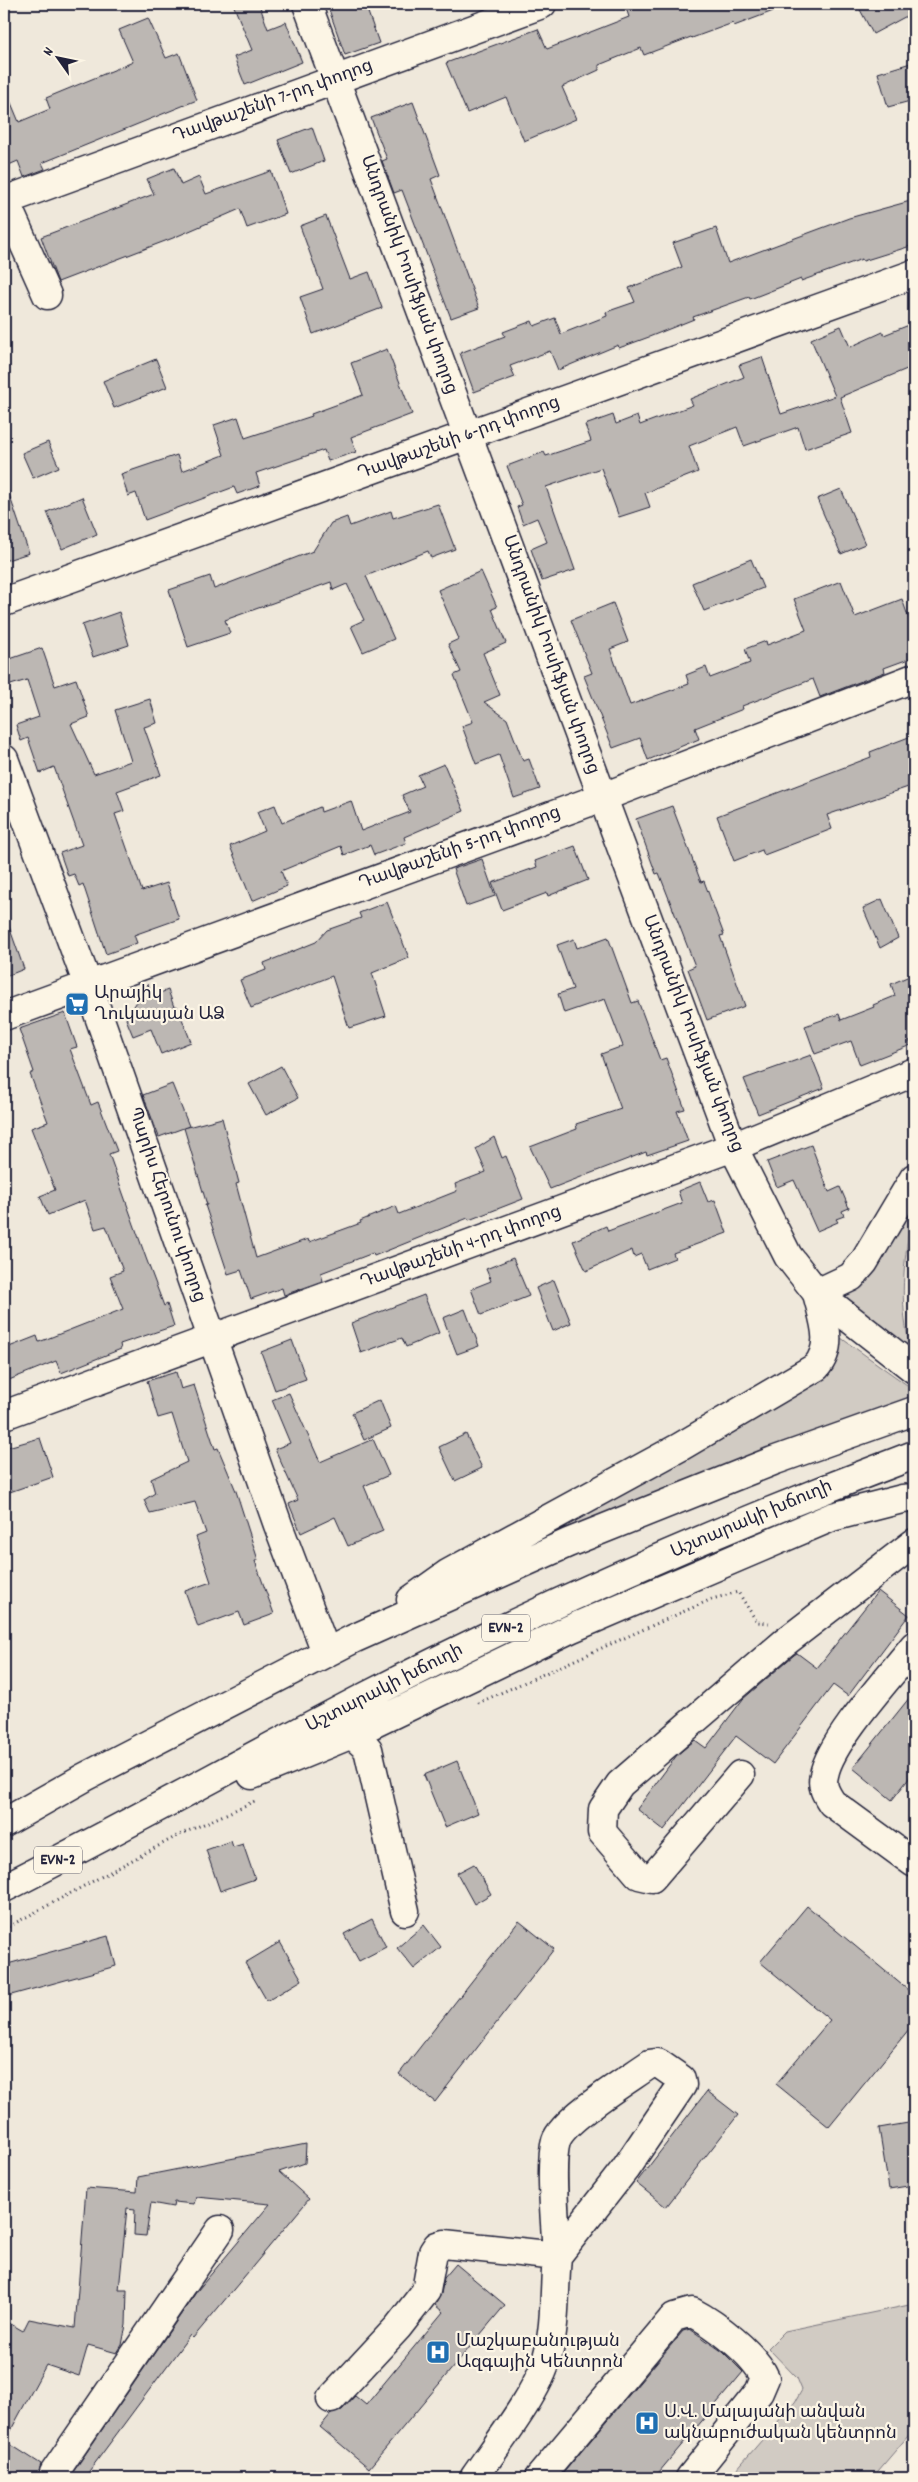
<svg xmlns="http://www.w3.org/2000/svg" width="918" height="2482" viewBox="0 0 918 2482" font-family="Dekko,'Noto Sans Armenian',sans-serif">
<rect width="100%" height="100%" fill="#efe8db"/>
<filter id="ink" filterUnits="userSpaceOnUse"><feTurbulence type="fractalNoise" baseFrequency=".02" numOctaves="2"/><feDisplacementMap in="SourceGraphic" scale="10" xChannelSelector="R" yChannelSelector="G"/><feConvolveMatrix kernelMatrix="1 2 1 2 8 2 1 2 1" color-interpolation-filters="sRGB"/></filter>
<g filter="url(#ink)">
<path fill="#d1cbc3" stroke="#7a767f" d="M 914,1208 C 914,1219 909,1227 908,1238 C 902,1279 900,1316 913,1356 L 832,1297 L 872,1272 Z
M 834,1333 L 914,1390 L 908,1400 L 496,1559 L 795,1392 Z
M 914,2304 L 914,2429 L 872,2478 L 729,2478 L 795,2402 L 802,2390 L 797,2378 L 768,2348 L 785,2331 Z"/>
<path fill="#bcb7b3" stroke="#22223b" d="M 233,4 L 259,4 L 268,29 L 286,22 L 302,62 L 245,85 L 234,57 L 252,50 Z
M 327,4 L 365,4 L 379,43 L 345,55 Z
M 637,4 L 789,5 L 734,26 L 733,23 L 692,38 L 691,37 L 644,55 L 641,48 L 599,65 L 599,70 L 562,87 L 576,119 L 524,141 L 506,97 L 467,113 L 446,63 L 538,29 L 547,49 L 629,17 L 626,8 Z
M 857,4 L 914,4 L 914,12 L 873,34 Z
M 148,18 L 166,58 L 179,53 L 197,100 L 42,163 L 45,169 L 24,177 L 18,161 L 4,167 L 4,86 L 19,122 L 50,109 L 46,98 L 133,62 L 119,30 Z
M 914,62 L 914,100 L 888,107 L 878,73 Z
M 413,102 L 440,175 L 431,179 L 479,308 L 451,318 L 402,190 L 394,193 L 382,161 L 387,159 L 371,118 Z
M 312,127 L 324,161 L 291,174 L 278,140 Z
M 174,168 L 181,185 L 199,177 L 206,194 L 271,171 L 286,214 L 247,228 L 240,209 L 173,238 L 58,282 L 41,237 L 154,194 L 147,179 Z
M 914,200 L 914,245 L 863,261 L 862,259 L 801,281 L 801,279 L 750,299 L 749,297 L 693,317 L 694,319 L 649,337 L 619,348 L 618,345 L 558,370 L 550,351 L 510,366 L 515,377 L 474,392 L 460,353 L 505,336 L 503,332 L 532,321 L 534,326 L 555,318 L 561,334 L 607,316 L 606,312 L 635,302 L 629,288 L 682,267 L 673,243 L 716,228 L 728,263 L 849,218 Z
M 326,216 L 350,279 L 369,272 L 382,308 L 313,334 L 300,297 L 323,289 L 300,226 Z
M 914,323 L 914,366 L 840,397 L 852,433 L 805,449 L 798,427 L 744,446 L 737,427 L 689,446 L 698,472 L 645,493 L 650,507 L 619,517 L 601,468 L 546,487 L 575,570 L 542,581 L 531,549 L 547,542 L 537,518 L 523,524 L 517,507 L 522,505 L 507,466 L 544,452 L 546,456 L 591,441 L 585,425 L 613,415 L 616,424 L 637,416 L 640,425 L 693,405 L 690,399 L 744,377 L 739,365 L 762,357 L 781,414 L 835,396 L 811,339 L 841,326 L 850,347 L 883,332 L 884,335 Z
M 387,349 L 412,414 L 351,437 L 356,452 L 328,461 L 324,450 L 256,473 L 260,486 L 237,494 L 234,487 L 145,520 L 136,493 L 128,496 L 121,474 L 177,455 L 182,471 L 224,455 L 214,425 L 238,417 L 245,438 L 312,416 L 311,414 L 363,395 L 351,363 Z
M 156,359 L 167,387 L 114,408 L 103,381 Z
M 48,442 L 59,467 L 33,478 L 22,453 Z
M 4,488 L 7,488 L 29,553 L 4,561 Z
M 841,489 L 865,544 L 841,554 L 817,499 Z
M 82,497 L 97,534 L 62,549 L 47,512 Z
M 438,504 L 455,549 L 431,558 L 428,551 L 366,576 L 394,639 L 363,652 L 351,626 L 364,620 L 347,584 L 333,590 L 331,582 L 225,620 L 230,633 L 188,647 L 169,590 L 210,576 L 214,589 L 313,551 L 331,523 L 347,517 L 350,526 L 391,511 L 393,518 Z
M 751,559 L 763,588 L 704,611 L 692,583 Z
M 481,571 L 497,607 L 492,609 L 506,643 L 483,653 L 500,695 L 484,702 L 507,719 L 523,761 L 529,759 L 540,789 L 514,798 L 499,755 L 476,764 L 462,726 L 473,722 L 454,675 L 461,672 L 448,644 L 459,639 L 438,590 Z
M 841,581 L 855,617 L 902,599 L 914,633 L 914,657 L 884,668 L 885,672 L 820,697 L 813,679 L 742,706 L 743,709 L 695,728 L 699,739 L 648,760 L 640,738 L 613,748 L 584,676 L 592,673 L 571,620 L 613,603 L 628,642 L 610,649 L 630,705 L 689,684 L 686,675 L 706,667 L 710,678 L 750,663 L 745,649 L 766,641 L 767,645 L 806,630 L 794,599 Z
M 119,612 L 129,645 L 93,657 L 82,625 Z
M 42,648 L 55,686 L 76,679 L 89,717 L 71,724 L 94,774 L 131,761 L 115,710 L 150,699 L 157,723 L 144,727 L 161,775 L 117,791 L 124,811 L 115,814 L 142,891 L 167,883 L 179,919 L 134,935 L 137,943 L 106,954 L 83,884 L 79,886 L 74,874 L 68,876 L 60,853 L 82,845 L 54,767 L 40,773 L 28,738 L 21,741 L 16,725 L 39,717 L 27,680 L 4,687 L 4,661 Z
M 914,735 L 914,785 L 827,815 L 832,829 L 764,855 L 762,850 L 734,861 L 717,816 L 871,757 L 870,752 Z
M 444,764 L 464,811 L 404,837 L 406,843 L 374,855 L 370,845 L 344,855 L 341,846 L 281,871 L 287,886 L 252,901 L 230,846 L 265,831 L 257,812 L 275,805 L 282,823 L 320,807 L 321,812 L 351,801 L 361,831 L 410,812 L 402,795 L 423,786 L 418,775 Z
M 672,806 L 701,882 L 704,881 L 724,935 L 720,936 L 745,1006 L 707,1020 L 688,969 L 695,966 L 659,873 L 656,874 L 636,819 Z
M 575,846 L 588,880 L 548,896 L 547,893 L 502,910 L 492,883 L 537,867 L 535,861 Z
M 482,859 L 495,896 L 466,906 L 453,869 Z
M 882,899 L 898,938 L 880,948 L 863,908 Z
M 387,902 L 409,958 L 372,973 L 386,1016 L 349,1028 L 332,976 L 251,1008 L 240,980 L 266,970 L 264,963 L 316,942 L 327,930 L 361,918 L 359,913 Z
M 6,918 L 24,969 L 4,977 L 4,919 Z
M 608,937 L 632,1003 L 638,1001 L 660,1060 L 666,1058 L 685,1109 L 677,1111 L 688,1141 L 647,1155 L 646,1152 L 550,1189 L 530,1147 L 577,1129 L 576,1124 L 621,1109 L 601,1054 L 623,1046 L 605,999 L 564,1013 L 558,994 L 573,989 L 557,945 L 574,939 L 577,948 Z
M 914,974 L 914,1039 L 909,1041 L 911,1045 L 860,1065 L 851,1041 L 815,1054 L 805,1026 L 839,1014 L 841,1020 L 874,1007 L 873,1005 L 895,996 L 891,984 Z
M 148,984 L 152,996 L 168,990 L 174,1007 L 177,1006 L 191,1042 L 161,1054 L 151,1029 L 133,1036 L 126,1019 Z
M 65,1013 L 77,1047 L 70,1049 L 91,1105 L 98,1102 L 117,1151 L 109,1154 L 146,1258 L 164,1306 L 167,1304 L 174,1326 L 120,1344 L 121,1349 L 61,1373 L 56,1361 L 4,1382 L 4,1349 L 37,1336 L 39,1342 L 123,1309 L 110,1276 L 123,1271 L 106,1226 L 95,1229 L 85,1200 L 48,1215 L 40,1196 L 55,1190 L 31,1128 L 48,1122 L 30,1074 L 34,1072 L 19,1029 Z
M 811,1055 L 824,1088 L 758,1114 L 744,1079 Z
M 281,1066 L 298,1098 L 266,1115 L 249,1084 Z
M 172,1084 L 189,1126 L 159,1137 L 143,1095 Z
M 222,1118 L 239,1183 L 236,1184 L 256,1258 L 308,1239 L 309,1242 L 361,1223 L 360,1221 L 396,1206 L 399,1214 L 457,1191 L 455,1184 L 486,1172 L 476,1149 L 494,1137 L 502,1158 L 506,1156 L 523,1199 L 469,1220 L 468,1218 L 374,1256 L 373,1253 L 321,1273 L 323,1281 L 284,1295 L 282,1288 L 251,1299 L 241,1270 L 228,1274 L 205,1205 L 207,1205 L 184,1128 Z
M 811,1145 L 829,1192 L 840,1187 L 849,1208 L 842,1211 L 844,1216 L 836,1219 L 838,1222 L 817,1231 L 794,1180 L 777,1187 L 767,1162 Z
M 700,1182 L 708,1202 L 715,1200 L 727,1233 L 673,1253 L 675,1258 L 647,1269 L 641,1254 L 634,1257 L 632,1250 L 586,1271 L 573,1241 L 606,1226 L 608,1231 L 682,1203 L 678,1191 Z
M 513,1258 L 529,1296 L 481,1315 L 471,1289 L 491,1281 L 486,1269 Z
M 554,1280 L 571,1323 L 553,1331 L 536,1288 Z
M 424,1295 L 439,1333 L 406,1347 L 402,1338 L 361,1353 L 351,1323 Z
M 465,1309 L 479,1346 L 457,1354 L 443,1318 Z
M 292,1340 L 306,1379 L 275,1390 L 261,1352 Z
M 176,1372 L 181,1389 L 194,1385 L 215,1449 L 218,1448 L 236,1491 L 258,1560 L 255,1561 L 274,1614 L 244,1625 L 239,1612 L 198,1627 L 185,1591 L 211,1582 L 196,1537 L 206,1533 L 195,1502 L 150,1513 L 144,1500 L 155,1493 L 151,1479 L 187,1462 L 172,1414 L 158,1418 L 147,1381 Z
M 289,1393 L 320,1462 L 373,1439 L 389,1475 L 364,1486 L 383,1531 L 348,1546 L 335,1517 L 301,1533 L 289,1504 L 298,1500 L 275,1449 L 290,1443 L 272,1400 Z
M 380,1400 L 391,1428 L 364,1440 L 352,1413 Z
M 466,1434 L 482,1468 L 455,1481 L 439,1447 Z
M 40,1438 L 53,1477 L 4,1494 L 4,1448 Z
M 878,1591 L 909,1615 L 848,1696 L 833,1685 L 773,1764 L 736,1736 L 664,1830 L 637,1809 L 677,1755 L 695,1740 L 706,1748 L 743,1699 L 794,1655 L 797,1653 L 817,1668 Z
M 914,1692 L 914,1772 L 892,1800 L 853,1768 Z
M 457,1761 L 478,1813 L 445,1827 L 424,1775 Z
M 231,1841 L 233,1847 L 243,1844 L 255,1879 L 220,1891 L 206,1850 Z
M 474,1864 L 491,1894 L 474,1904 L 457,1873 Z
M 807,1906 L 914,1995 L 914,2023 L 829,2127 L 776,2084 L 830,2020 L 760,1962 Z
M 372,1919 L 386,1947 L 359,1961 L 344,1934 Z
M 519,1921 L 554,1949 L 435,2102 L 399,2074 Z
M 424,1925 L 441,1947 L 414,1969 L 397,1948 Z
M 108,1936 L 116,1966 L 4,1997 L 4,1965 Z
M 280,1942 L 302,1980 L 267,2001 L 245,1963 Z
M 707,2091 L 738,2115 L 666,2207 L 636,2183 Z
M 914,2122 L 914,2185 L 889,2189 L 879,2128 Z
M 306,2144 L 305,2163 L 279,2172 L 309,2199 L 193,2338 L 190,2335 L 84,2478 L 69,2478 L 197,2291 L 270,2204 L 196,2197 L 194,2204 L 174,2202 L 173,2207 L 151,2203 L 146,2236 L 134,2235 L 135,2209 L 127,2208 L 119,2290 L 127,2290 L 126,2325 L 122,2345 L 117,2353 L 88,2345 L 79,2376 L 46,2365 L 5,2441 L 41,2464 L 39,2471 L 40,2478 L 4,2478 L 4,2320 L 23,2331 L 29,2319 L 75,2328 L 86,2188 L 137,2192 L 138,2177 Z
M 456,2264 L 505,2305 L 369,2468 L 320,2427 L 331,2414 L 342,2410 L 355,2396 L 366,2405 L 443,2312 L 435,2305 L 441,2294 L 444,2278 Z
M 690,2329 L 723,2352 L 743,2372 L 654,2478 L 559,2478 L 683,2331 Z"/>
<g fill="none" stroke-linecap="round" stroke-linejoin="round">
<g stroke="#22223b" stroke-width="31">
<path id="minor" d="M 307,4 L 733,1147 L 788,1256 L 817,1293 L 914,1369
M 4,201 L 542,4
M 5,201 L 47,295
M 4,602 L 914,274
M 4,759 L 88,985 L 278,1525 L 326,1652
M 4,1016 L 603,797 L 914,678
M 817,1293 L 851,1277 L 864,1262 L 914,1178
M 4,1415 L 733,1147 L 914,1072
M 914,1646 C 891,1675 830,1741 824,1775 C 821,1786 826,1794 832,1803 L 914,1863
M 352,1734 L 368,1749 L 405,1911
M 740,1775 L 652,1878 L 639,1875 L 602,1832 L 603,1809 L 620,1784 L 784,1643 L 914,1543
M 658,2063 L 681,2079 L 682,2085 L 625,2169 L 557,2256 C 556,2228 549,2165 556,2141 C 563,2119 629,2079 650,2064 Z
M 331,2399 L 398,2327 L 426,2291 L 433,2252 L 437,2246 L 444,2244 L 557,2256 C 554,2289 556,2326 547,2358 C 538,2393 495,2447 474,2478
M 54,2473 L 220,2230
M 539,2478 L 674,2317 L 692,2312 C 715,2324 755,2354 765,2378 L 759,2392 L 690,2478"/>
</g>
<g stroke="#22223b" stroke-width="31">
<path id="major" d="M 411,1600 L 449,1573 L 680,1447 L 816,1367 C 835,1345 823,1319 817,1293
M 252,1775 L 352,1734 L 570,1629 L 832,1517 L 902,1499 L 914,1498
M 4,1823 L 85,1777 L 353,1639 L 568,1543 L 773,1461 L 914,1411
M 4,1888 C 126,1826 246,1759 367,1696 C 544,1605 728,1525 914,1455"/>
</g>
<path stroke="#22223b" stroke-width="3" stroke-dasharray="1 4" stroke-linecap="butt" d="M 478,1703 L 712,1599 L 738,1592 L 757,1622 L 769,1623
M 4,1929 L 177,1836 L 257,1800"/>
<use href="#minor" stroke="#fcf5e5" stroke-width="28"/>
<use href="#major" stroke="#fcf5e5" stroke-width="28"/>
</g>
</g>
<defs>
<g id="supermarket-square" transform="scale(1.25)"><rect x="-9" y="-9" width="18" height="18" rx="4" fill="#1f6fb2" stroke="#fcf5e5"/><path d="M-6-5.5h2.5l.6 2H6L4.5 2H-2.5L-4.4-4H-6ZM-1.5 3.2a1.3 1.3 0 1 0 .1 0ZM3 3.2a1.3 1.3 0 1 0 .1 0Z" fill="#fff"/></g>
<g id="hospital-square" transform="scale(1.25)"><rect x="-9" y="-9" width="18" height="18" rx="4" fill="#1f6fb2" stroke="#fcf5e5"/><path d="M-5-5h3v3.5h4V-5h3V5h-3V1.5h-4V5h-3Z" fill="#fff"/></g>
</defs>
<g fill-rule="evenodd">
<use href="#supermarket-square" x="77" y="1004"/>
<use href="#hospital-square" x="438" y="2352"/>
<use href="#hospital-square" x="647" y="2423"/>
</g>
<g text-anchor="middle" dominant-baseline="central" stroke-width="4.5" stroke-linejoin="round" paint-order="stroke">
<g fill="#fcf5e5" stroke="#63616e" stroke-width="1">
<rect x="482" y="1614.5" width="48" height="27" rx="4"/>
<rect x="34" y="1846.5" width="48" height="27" rx="4"/>
</g>
<g font-size="16" font-weight="bold" fill="#22223b">
<text x="506" y="1628">EVN-2</text>
<text x="58" y="1860">EVN-2</text>
</g>
<g font-size="18" fill="#22223b" stroke="#fcf5e5">
<text transform="translate(273 102) rotate(-20)">Դավթաշենի 7-րդ փողոց</text>
<text transform="translate(408 275) rotate(70)">Անդրանիկ Իոսիֆյան փողոց</text>
<text transform="translate(459 439) rotate(-20)">Դավթաշենի 6-րդ փողոց</text>
<text transform="translate(550 655) rotate(70)">Անդրանիկ Իոսիֆյան փողոց</text>
<text transform="translate(460 849) rotate(-20)">Դավթաշենի 5-րդ փողոց</text>
<text transform="translate(692 1034) rotate(69)">Անդրանիկ Իոսիֆյան փողոց</text>
<text transform="translate(166 1205) rotate(71)">Պարիս Հերունու փողոց</text>
<text transform="translate(461 1248) rotate(-20)">Դավթաշենի 4-րդ փողոց</text>
<text transform="translate(752 1520) rotate(-23)">Աշտարակի խճուղի</text>
<text transform="translate(385 1689) rotate(-27)">Աշտարակի խճուղի</text>
</g>
<g font-size="18" fill="#22223b" stroke="#fcf5e5" text-anchor="start">
<text x="94" y="994">Արայիկ<tspan x="94" dy="21">Ղուկասյան ԱՁ</tspan></text>
<text x="456" y="2342">Մաշկաբանության<tspan x="456" dy="21">Ազգային Կենտրոն</tspan></text>
<text x="664" y="2413">Ս.Վ. Մալայանի անվան<tspan x="664" dy="21">ակնաբուժական կենտրոն</tspan></text>
</g>
</g>
<rect width="918" height="2482" fill="none" stroke="#fcf5e5" stroke-width="20"/>
<rect x="10" y="10" width="898" height="2462" fill="none" stroke="#22223b" stroke-width="2" filter="url(#ink)"/>
<g transform="translate(58 58) rotate(303)" stroke="#fcf5e5" stroke-width="4" paint-order="stroke">
<path d="M0-4L9 19L0 12L-9 19Z" fill="#22223b"/>
<text y="-8" font-size="14" font-weight="bold" text-anchor="middle" fill="#22223b">N</text>
</g>
</svg>
